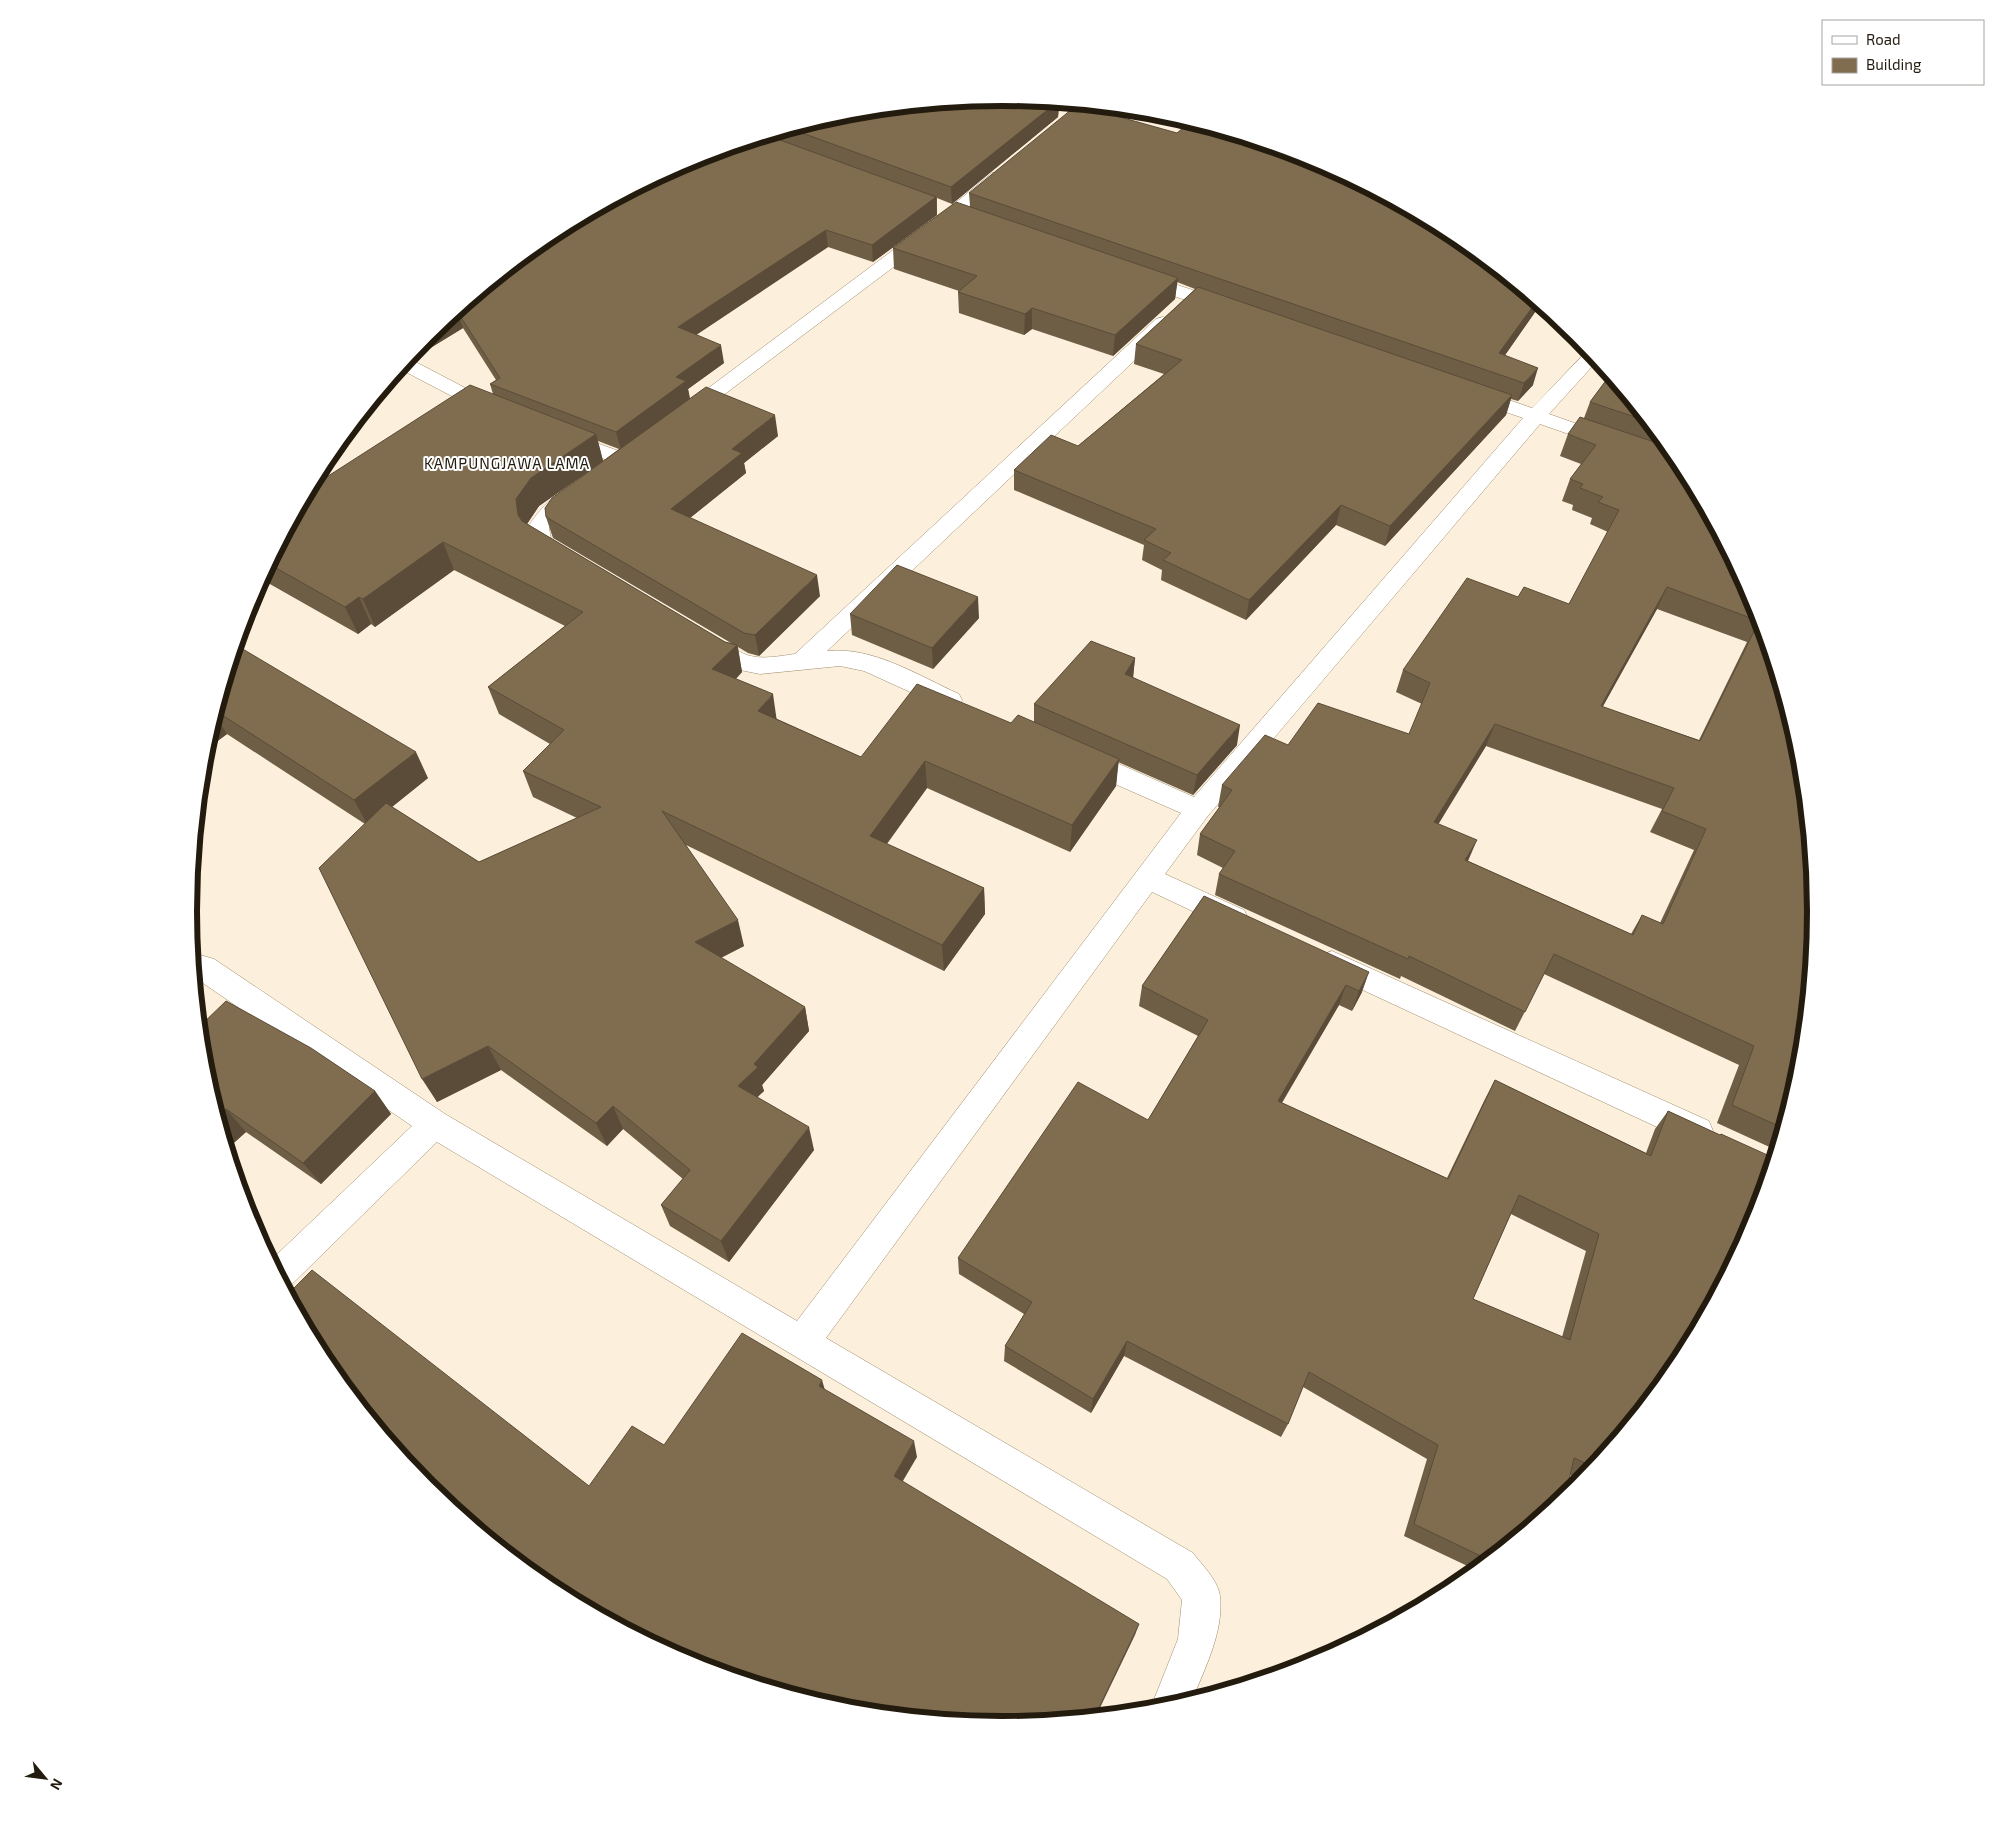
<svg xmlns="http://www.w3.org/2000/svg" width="2004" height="1823" font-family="'Exo 2',sans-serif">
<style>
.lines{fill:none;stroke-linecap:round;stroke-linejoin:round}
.minor-casing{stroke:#a18d6f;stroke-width:1}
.minor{fill:#fff;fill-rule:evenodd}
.wall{fill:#6e5e45;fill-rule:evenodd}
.shaded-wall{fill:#5a4c38}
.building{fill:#806d50;stroke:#5a4c38;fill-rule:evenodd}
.labels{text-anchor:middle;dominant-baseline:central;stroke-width:4;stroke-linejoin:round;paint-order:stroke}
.far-quarter-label{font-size:15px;letter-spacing:1px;fill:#221b0e;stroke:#fff}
.rim{fill:none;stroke:#221b0e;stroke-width:6}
</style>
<rect width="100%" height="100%" fill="#fcefdb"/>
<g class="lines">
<defs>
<g id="minor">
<path d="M998,172L1004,173L1006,177L1004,181L960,217L693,418L686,420L679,418L676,414L679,410L948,209L992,173Z"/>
<path d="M1142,273L1231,303L1233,307L1231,311L1224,313L1135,283L1133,279L1135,275Z"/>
<path d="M1163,317L1170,319L1173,323L1170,327L827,651C873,646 919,676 959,694L962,700L959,706L950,709L941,706L864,671L840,666L760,674L740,670L732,668L700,649L696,643L700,637C719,632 730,649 747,655C761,660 780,656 795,654L1156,319Z"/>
<path d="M1589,349L1598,360L1549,414L1614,437L1617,441L1614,445L1607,447L1600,445L1540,424L1207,817L1165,874L1244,910L1248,918L1244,926L1234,929L1224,926L1152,892L826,1338L1193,1553C1202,1565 1218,1580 1220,1596C1224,1631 1205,1668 1192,1700L1152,1711L1151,1707L1178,1639L1182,1600L1167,1579L437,1142L290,1286L285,1288L270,1261L412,1126L194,977L193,953L214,959L445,1114L797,1321L1181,813L1074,766L1070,759L1074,752L1083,750L1092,752L1194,797L1523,418L1466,398L1463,394L1466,390L1473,388L1480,390L1532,408Z"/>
<path d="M408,358L498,405L501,409L498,413L491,415L484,413L400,369Z"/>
<path d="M566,432L630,455L634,460L630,465L623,466L559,442L556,438L559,434Z"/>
<path d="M576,486L584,488L587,493C577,507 560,513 549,528L551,539L570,550L573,555L570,560L562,562C541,557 530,549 527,528C539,510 554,492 576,486Z"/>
<path d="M1332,951L1709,1121L1713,1131L1709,1141L1698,1145L1687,1141L1322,971L1318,963L1322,955Z"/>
</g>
</defs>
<use href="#minor" class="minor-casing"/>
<use href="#minor" class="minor"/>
</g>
<g class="wall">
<path d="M1002,98L1063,103L1059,106L1058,117L952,204L937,198V215L873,262L828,247L696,335L724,363L688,389L690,399L778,436L744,463L746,473L690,518L820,596L759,656L748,653L738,647L742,672L736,679L777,719L861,757L1011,723L1034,722V704L1135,658L1133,677L1237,745L1193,795L1118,762L1116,786L1070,852L927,788L887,844L984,888L985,914L944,971L686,845L744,946L721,958L805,1007L809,1031L762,1085L764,1091L757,1097L814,1150L729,1262L670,1226L661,1205L683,1179L623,1129L607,1146L501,1070L437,1102L365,824L227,734L204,751L236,645L428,778L392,807L479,862L577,818L533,797L523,771L550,744L499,714L488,687L565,626L454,570L375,627L371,624L358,634L261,579L311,487L493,394L490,384L496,380L463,328L414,358L409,357L427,336L550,235L691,159L843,113ZM598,441L619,449L603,461ZM581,477L546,517L553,538L731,643L725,642L527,524L539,506Z"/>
<path d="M1177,133L1540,305L1505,355L1533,385L1518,401L1511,399L1506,415L1385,546L1336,525L1246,620L1161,580L1162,570L1142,560L1144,545L1014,490V470L1078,446L1164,374L1134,364L1136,344L1195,289L1177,282L1175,299L1113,356L1032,329L1024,335L959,313L958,292L959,291L894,269L893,248L970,206L969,193Z"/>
<path d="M1610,375L1679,460L1754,600L1800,753V1071L1776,1150L1717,1123L1739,1065L1544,974L1515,1031L1401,976L1400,979L1215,895L1219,874L1223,868L1197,855L1200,834L1220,807H1218L1222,785L1288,745L1409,734L1422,704L1396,692L1403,670L1518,597L1569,604L1608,532L1590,524L1592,518L1572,510L1573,505L1562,501L1570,479L1581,464L1560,456L1568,434L1584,418L1590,402ZM1657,609L1747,642L1699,740L1602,707ZM1486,746L1662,809L1650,832L1694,850L1660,923L1642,915L1631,934L1468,861L1438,823Z"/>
<path d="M850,614L979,618L933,669L852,635Z"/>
<path d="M1204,896L1362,992L1352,1011L1339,1005L1282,1103L1447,1178L1485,1099L1495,1080L1646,1153L1655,1129L1668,1111L1720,1135L1721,1134L1679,1364L1583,1481L1570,1475L1565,1498L1476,1570L1404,1536L1427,1459L1303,1387L1288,1424L1281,1437L1124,1356L1091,1413L1004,1361L1005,1346L1024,1314L959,1274L958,1258L1148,1120L1198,1036L1139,1006L1142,986ZM1511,1214L1586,1251L1562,1337L1473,1299Z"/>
<path d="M204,1070L375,1091L391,1114L321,1184L246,1132L227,1149Z"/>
</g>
<g class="shaded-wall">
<path d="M1048,102L1063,103L1059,106L1058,117L952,204L951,187Z"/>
<path d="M936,197L937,215L873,262L872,245Z"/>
<path d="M826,230L828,247L681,345L678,327Z"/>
<path d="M1178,278L1175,299L1113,356L1115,335Z"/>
<path d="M1536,302L1540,305L1494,371L1499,353Z"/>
<path d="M1032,308V329L1024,335L1025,314Z"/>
<path d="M457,311L463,328L414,358L412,353L427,336Z"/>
<path d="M721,345L724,363L688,389L690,399L621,450L616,432L676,377Z"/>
<path d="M1538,368L1533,385L1518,401L1524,383Z"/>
<path d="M1512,395L1506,415L1385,546L1390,526Z"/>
<path d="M775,415L778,436L744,463L746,473L675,530L671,509L732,449Z"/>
<path d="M596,434L603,461L539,506L525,527L518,515L516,499L531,478Z"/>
<path d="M1341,505L1336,525L1246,620L1249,600Z"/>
<path d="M443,542L454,570L375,627L363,599Z"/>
<path d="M817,575L820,596L759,656L755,635Z"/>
<path d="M1667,587L1657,609L1591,728L1601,706Z"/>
<path d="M359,597L371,624L358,634L345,607Z"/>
<path d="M978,597L979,618L933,669L932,648Z"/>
<path d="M737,645L742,672L718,697L712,669Z"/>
<path d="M1135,658L1133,678L1125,674Z"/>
<path d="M773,694L777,722L758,711Z"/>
<path d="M215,715L227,734L204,751Z"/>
<path d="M1495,724L1486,746L1427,843L1434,822Z"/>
<path d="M1240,725L1237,745L1193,795L1197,775Z"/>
<path d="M416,752L428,778L368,826L354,800Z"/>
<path d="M1119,759L1116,786L1070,852L1072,825Z"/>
<path d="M925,761L927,788L873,862L870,836Z"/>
<path d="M1477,840L1468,861L1457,881L1465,860Z"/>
<path d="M984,888L985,914L944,971L942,945Z"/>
<path d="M738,920L744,946L702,967L695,942Z"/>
<path d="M1369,972L1362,992L1352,1011L1359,991Z"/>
<path d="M1346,985L1339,1005L1272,1119L1278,1101Z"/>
<path d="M805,1007L809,1031L762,1085L764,1091L745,1109L738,1086L754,1064Z"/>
<path d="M488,1046L501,1070L437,1102L422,1079Z"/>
<path d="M375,1091L391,1114L321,1184L303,1163Z"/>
<path d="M613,1106L623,1129L607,1146L596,1123Z"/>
<path d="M226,1109L246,1132L227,1149L218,1117Z"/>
<path d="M809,1127L814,1150L729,1262L721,1241Z"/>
<path d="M1127,1341L1124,1356L1091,1413L1093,1399Z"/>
<path d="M822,1380L827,1397L819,1386Z"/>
<path d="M914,1441L917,1457L897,1491L894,1476Z"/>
<path d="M1139,1624L1135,1635L1096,1716H1095Z"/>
</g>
<g class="building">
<path d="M1002,98L1056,103L951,187L791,129L843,113Z"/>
<path d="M1077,105L1177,133L1190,122L1314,160L1454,235L1536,302L1499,353L1538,368L1524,383L969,193Z"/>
<path d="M769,136L936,197L872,245L826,230L678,327L721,345L676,377L686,381L616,432L490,384L500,378L457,311L455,312L550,235L691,159Z"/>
<path d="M956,202L1178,278L1115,335L1032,308L1025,314L958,292L977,276L893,248Z"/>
<path d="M1198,287L1512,395L1390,526L1341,505L1249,600L1163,560L1171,553L1144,540L1156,529L1014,470L1051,435L1078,446L1182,360L1136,344Z"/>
<path d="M1610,375L1647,421L1590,402Z"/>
<path d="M470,385L596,434L531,478L516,499L518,515L522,521L725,642L737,645L712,669L773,694L758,711L861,757L917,684L1011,723L1018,715L1119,759L1072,825L925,761L870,836L984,888L942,945L662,811L738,920L695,942L805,1007L754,1064L758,1067L738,1086L809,1127L721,1241L661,1205L690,1170L613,1106L596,1123L488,1046L422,1079L319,868L386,803L479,862L601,807L523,771L564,730L488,687L583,612L443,542L363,599L359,597L345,607L269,564L311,487Z"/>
<path d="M706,387L775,415L732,449L742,453L671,509L817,575L755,635L744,633L546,517L545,508L552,498Z"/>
<path d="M1580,417L1669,447L1679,460L1754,600L1800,753L1816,912L1800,1071L1783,1128L1732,1105L1754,1046L1554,954L1525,1012L1409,956L1408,959L1219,874L1235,851L1200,834L1232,790L1222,785L1265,735L1288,745L1318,703L1409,734L1430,683L1403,670L1467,578L1518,597L1524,587L1569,604L1619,510L1598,502L1603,497L1580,488L1583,484L1570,479L1596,445L1568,434ZM1667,587L1759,621L1700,741L1601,706ZM1495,724L1674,788L1662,811L1706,829L1663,924L1642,915L1633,935L1465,860L1477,840L1434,822Z"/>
<path d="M897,565L978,597L932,648L850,614Z"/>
<path d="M1091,641L1135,658L1125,674L1240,725L1197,775L1034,704Z"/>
<path d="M236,645L416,752L354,800L216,711Z"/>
<path d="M1204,896L1369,972L1359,991L1346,985L1278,1101L1448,1179L1495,1080L1651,1156L1668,1111L1720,1135L1721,1134L1774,1158L1754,1223L1679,1364L1594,1467L1574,1458L1565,1498L1489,1560L1414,1524L1438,1445L1309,1372L1288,1424L1127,1341L1093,1399L1005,1346L1032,1302L958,1258L1078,1082L1148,1120L1208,1020L1142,986ZM1519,1195L1599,1234L1570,1340L1473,1299Z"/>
<path d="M226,1001L311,1048L375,1091L303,1163L226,1109L218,1117L204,1070L199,1027Z"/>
<path d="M312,1270L589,1486L632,1426L664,1445L742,1333L822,1380L819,1386L914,1441L894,1476L1139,1624L1095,1716L1002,1726L843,1710L690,1663L550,1588L426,1487L325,1363L288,1294Z"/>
</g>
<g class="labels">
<g class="far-quarter-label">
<text x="507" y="463">KAMPUNGJAWA LAMA</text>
</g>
</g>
<path d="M0 0H2004V1823H0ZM197 911a805 805 0 1 1 1610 0a805 805 0 1 1-1610 0Z" fill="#fff" fill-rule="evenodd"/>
<path class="rim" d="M197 911a805 805 0 1 1 1610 0a805 805 0 1 1-1610 0Z"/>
<rect x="1822" y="20" width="162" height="65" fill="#ffffff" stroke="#a7a49f"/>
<rect x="1832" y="36" width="25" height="8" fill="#ffffff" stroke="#a7a49f"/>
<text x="1866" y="45" font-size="15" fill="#221b0e">Road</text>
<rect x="1832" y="58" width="25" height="15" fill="#806d50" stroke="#a7a49f"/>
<text x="1866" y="70" font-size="15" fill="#221b0e">Building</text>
<g transform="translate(45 1778) rotate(119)" stroke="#ffffff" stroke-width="4" paint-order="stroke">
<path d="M0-4L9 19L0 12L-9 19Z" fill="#221b0e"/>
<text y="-8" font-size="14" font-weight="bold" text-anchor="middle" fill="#221b0e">N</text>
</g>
</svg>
